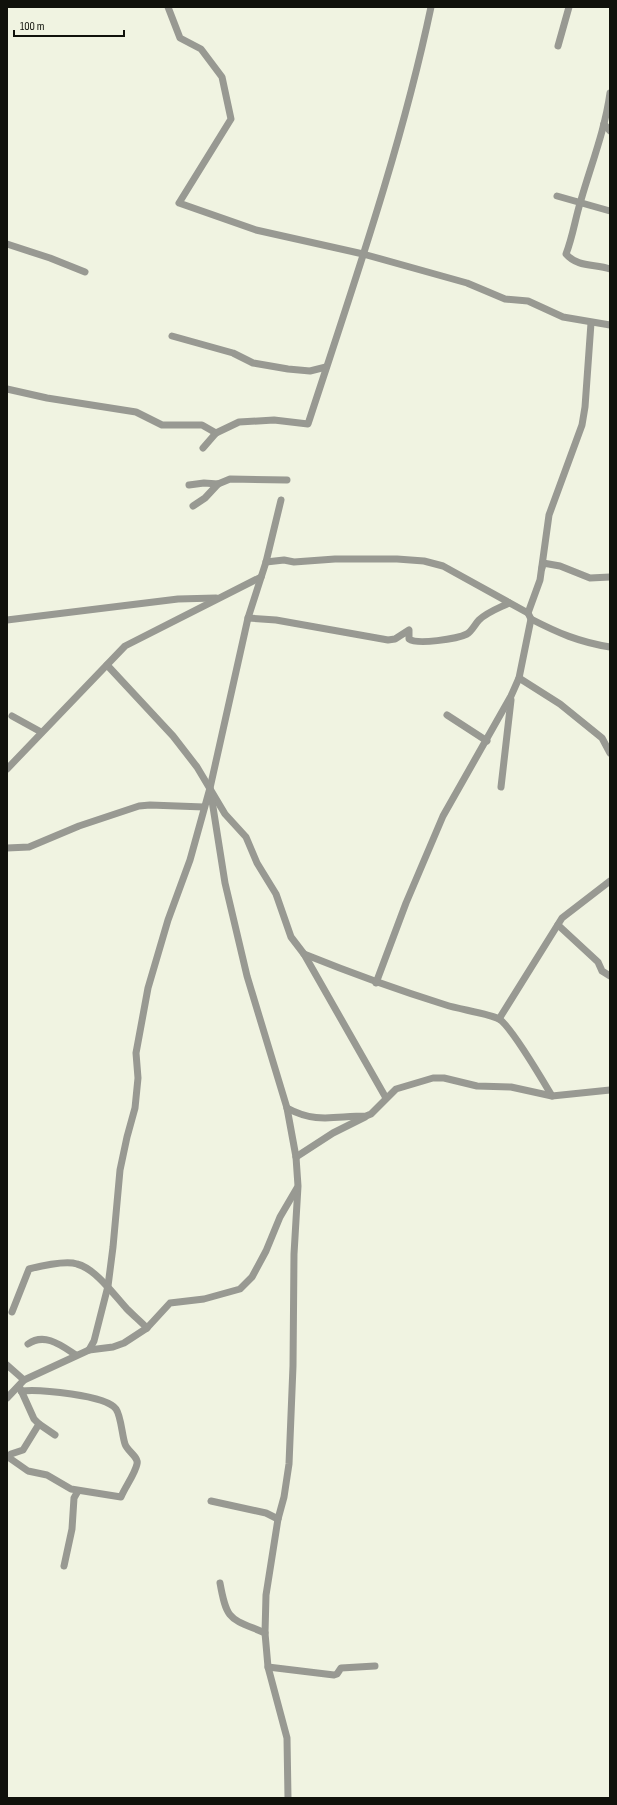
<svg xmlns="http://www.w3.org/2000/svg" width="617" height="1805" font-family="'Sofia Sans Condensed',sans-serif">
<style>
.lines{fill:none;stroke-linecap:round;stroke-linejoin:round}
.minor{stroke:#989992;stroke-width:7}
</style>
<rect width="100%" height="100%" fill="#f0f3e1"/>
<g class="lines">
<g class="minor">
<path d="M168,7L180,38L201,49L222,77L231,119L179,203L256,230L363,254L467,283L505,299L528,301L563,317L610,325"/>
<path d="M558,46L569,7"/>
<path d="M610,93C605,130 591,165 581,200C575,219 573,236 566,254C577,267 594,264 610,269"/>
<path d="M604,124L610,131"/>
<path d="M557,196L610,211"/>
<path d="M7,244L50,258L85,272"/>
<path d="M172,336L233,353L253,363L288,369L310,371L326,367"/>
<path d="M7,389L47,398L136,412L162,425H202L216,433"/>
<path d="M203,448L216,433L239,422L274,420L308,424C353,286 401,149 431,7"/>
<path d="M189,485L204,483L218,484L230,479L287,480"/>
<path d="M193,506L205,498L218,484"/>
<path d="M266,562L284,560L294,562L335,559H397L424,561L443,566L528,613"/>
<path d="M542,568L543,563L560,566L590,578L610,577"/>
<path d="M248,618L276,620L388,640L395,639L409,630V639C417,645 457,639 467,634C472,631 475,624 479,620C487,612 499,608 509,603"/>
<path d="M531,619C558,633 579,642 610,647"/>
<path d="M7,620L178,599L216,598"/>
<path d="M107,665L173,736L197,767L225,814L246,837L257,863L276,894L291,937L304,954L386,1098"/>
<path d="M519,678L560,704L602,738L610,753"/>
<path d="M447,715L487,741"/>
<path d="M12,716L41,732"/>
<path d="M7,769L125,646L261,577"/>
<path d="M501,787L511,700"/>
<path d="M210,788L225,883L247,976L287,1108L296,1157L298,1186L294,1254L293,1366L289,1464L284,1497L278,1519L266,1595L265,1633L268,1667L287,1738L288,1798"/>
<path d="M7,848L29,847L79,826L139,806L150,805L204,807"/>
<path d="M558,925L598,962L602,971L610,976"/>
<path d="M304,954C351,973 398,990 446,1005C458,1009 490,1014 499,1019C511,1026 543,1081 552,1096L610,1090"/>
<path d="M376,983L406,903L443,816L511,696L519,678L531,619L528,613L540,580L549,515L582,425L585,407L591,323"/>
<path d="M499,1019L562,918L610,881"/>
<path d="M287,1108C316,1124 335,1116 366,1116L371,1114L396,1089L433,1078H444L477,1086L511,1087L552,1096"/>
<path d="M296,1157L333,1133L365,1117"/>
<path d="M12,1312L29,1269C41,1266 65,1260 77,1264C96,1269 114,1295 127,1309C133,1315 140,1321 147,1328"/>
<path d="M28,1344C45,1332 62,1346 76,1355"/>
<path d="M89,1350L113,1347L124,1343L147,1328L170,1303L204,1299L240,1289L252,1277L266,1251L280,1217L297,1188"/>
<path d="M7,1365L24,1380"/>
<path d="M7,1398L24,1380L89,1350L94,1341L108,1286L113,1247L120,1170L127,1137L135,1108L138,1078L136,1053L148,988L168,920L190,860L210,788L248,618L266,562L281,500"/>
<path d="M39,1424L55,1435"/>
<path d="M7,1457L11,1454L23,1450L39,1424L34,1419L20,1388"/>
<path d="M8,1457L28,1471L47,1475L71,1489L121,1497C125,1487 135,1474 137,1464C139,1457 127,1451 125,1444C122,1435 121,1416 116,1409C106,1395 39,1389 21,1391"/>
<path d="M211,1501L266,1513L278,1519"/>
<path d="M64,1566L72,1529L74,1498L78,1491"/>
<path d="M220,1583C227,1622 230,1618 265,1633"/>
<path d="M268,1667L334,1675L337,1674L341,1668L375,1666"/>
</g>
</g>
<rect width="617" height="1805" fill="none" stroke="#10110b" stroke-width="16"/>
<path d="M14 30v6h110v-6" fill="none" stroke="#10110b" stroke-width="2"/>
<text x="20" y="30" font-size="12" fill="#10110b" stroke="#f0f3e1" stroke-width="3" paint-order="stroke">100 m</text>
</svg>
